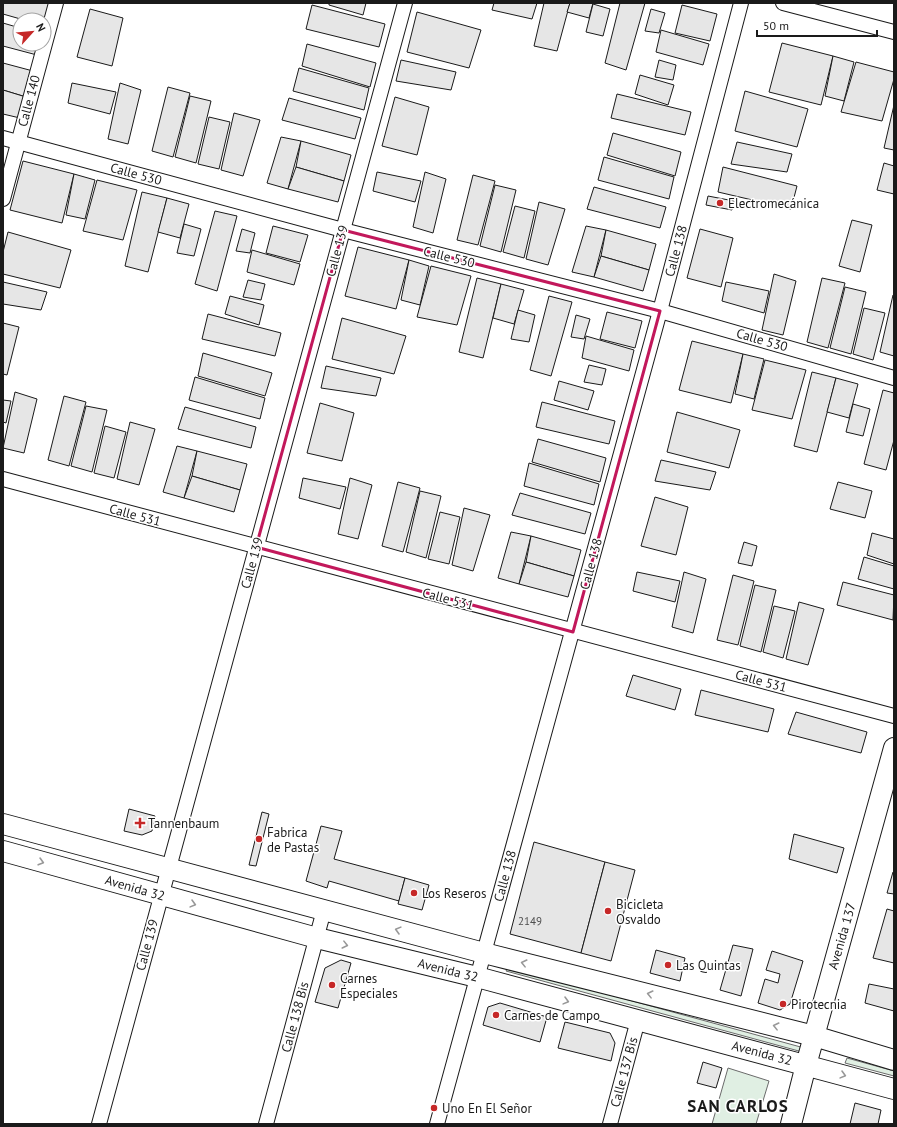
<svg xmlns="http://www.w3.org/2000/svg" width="897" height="1127" font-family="'PT Sans',sans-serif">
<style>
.green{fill:#e0efe3;stroke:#6a6a6a}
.building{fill:#e6e6e6;stroke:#1a1a1a}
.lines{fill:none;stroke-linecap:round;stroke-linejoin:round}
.street-casing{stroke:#1a1a1a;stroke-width:16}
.secondary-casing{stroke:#1a1a1a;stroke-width:22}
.street{stroke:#fff;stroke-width:14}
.secondary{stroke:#fff;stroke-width:20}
.oneway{stroke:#989898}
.marked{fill:none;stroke:#c2185b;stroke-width:3;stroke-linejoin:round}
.poi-dot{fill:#c62828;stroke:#fff;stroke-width:1.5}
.labels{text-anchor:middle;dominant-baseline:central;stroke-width:3;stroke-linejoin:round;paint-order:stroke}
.number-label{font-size:11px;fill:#4d4d4d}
.street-label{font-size:13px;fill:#1a1a1a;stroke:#fff}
.poi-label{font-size:13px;fill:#1a1a1a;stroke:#fff;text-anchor:start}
.district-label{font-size:17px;font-weight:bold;letter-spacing:1px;fill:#1a1a1a;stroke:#fff}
</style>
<rect width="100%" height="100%" fill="#fff"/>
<g class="green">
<path d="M508,967L808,1049L806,1053L506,971Z"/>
<path d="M847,1058L894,1071V1076L845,1063Z"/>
<path d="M728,1068L769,1081L756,1124H712Z"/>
</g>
<g class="building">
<path d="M3,3H46L51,4L44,25V20H24L3,14Z"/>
<path d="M329,3H366L363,15L329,5Z"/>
<path d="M494,3H537L532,19L492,10Z"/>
<path d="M544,3H570L557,51L534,46Z"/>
<path d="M570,3H593L589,18L567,12Z"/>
<path d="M620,3H645L626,70L605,63Z"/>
<path d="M593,4L610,9L603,36L586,32Z"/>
<path d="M312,5L385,24L379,47L306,29Z"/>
<path d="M682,5L717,14L710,41L675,33Z"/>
<path d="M90,9L123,18L112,66L77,57Z"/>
<path d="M651,9L665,13L659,33L645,31Z"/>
<path d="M417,12L481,30L469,68L407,52Z"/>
<path d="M3,23L20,28V44H40L37,55L3,46Z"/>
<path d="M661,30L709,44L703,65L656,52Z"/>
<path d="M782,43L833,56L821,105L769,92Z"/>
<path d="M307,44L376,63L370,87L302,66Z"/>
<path d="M833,56L854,62L844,101L825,96Z"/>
<path d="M401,60L456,72L451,90L396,81Z"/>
<path d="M659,60L676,65L673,80L655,77Z"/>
<path d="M856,62L894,72V79L882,121L841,112Z"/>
<path d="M3,63L33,71L26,97L3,90Z"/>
<path d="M299,68L369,88L364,110L293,91Z"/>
<path d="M640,75L674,85L668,105L635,94Z"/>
<path d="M72,83L116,92L110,114L68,103Z"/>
<path d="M120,83L141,90L128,144L108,139Z"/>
<path d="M168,87L190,93L173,157L152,151Z"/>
<path d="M3,90L26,97L20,118L3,114Z"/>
<path d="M745,91L808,109L797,147L735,131Z"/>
<path d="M617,94L691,112L685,135L611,118Z"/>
<path d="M190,96L211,101L196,163L175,157Z"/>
<path d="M395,97L429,107L417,155L382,146Z"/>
<path d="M289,98L361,118L355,139L282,120Z"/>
<path d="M894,105V150L884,148Z"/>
<path d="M234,113L260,120L243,176L221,170Z"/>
<path d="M209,117L230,122L219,169L198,164Z"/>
<path d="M613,133L681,152L675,176L607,155Z"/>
<path d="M281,137L301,141L288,189L267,183Z"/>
<path d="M301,141L351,155L344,181L296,167Z"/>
<path d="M737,142L792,154L787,172L731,164Z"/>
<path d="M604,157L674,177L669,199L598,180Z"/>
<path d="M23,161L74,174L62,223L10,210Z"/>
<path d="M884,163L894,166V194L877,190Z"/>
<path d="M296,167L344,181L338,202L288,189Z"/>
<path d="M723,167L797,186L791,209L718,192Z"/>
<path d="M377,172L421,181L415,202L373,191Z"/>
<path d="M425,172L446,179L433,233L413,227Z"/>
<path d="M74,174L95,180L85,219L66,215Z"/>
<path d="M473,175L495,181L478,245L457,240Z"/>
<path d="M97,180L137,190L123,240L83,231Z"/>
<path d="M495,185L516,190L501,252L480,246Z"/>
<path d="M594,187L666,207L660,228L587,209Z"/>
<path d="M142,192L167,198L148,272L125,266Z"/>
<path d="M708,196L734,201L732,210L706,205Z"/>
<path d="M167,198L189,204L180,238L158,232Z"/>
<path d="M539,202L565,209L548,265L526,259Z"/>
<path d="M515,206L535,211L524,258L503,252Z"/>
<path d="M215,211L237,216L217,291L195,284Z"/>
<path d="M852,220L872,225L860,272L839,266Z"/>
<path d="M184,224L201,229L194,256L177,253Z"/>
<path d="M273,226L308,235L300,262L266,253Z"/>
<path d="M586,226L606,230L594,277L572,272Z"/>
<path d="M242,229L255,233L250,253L236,251Z"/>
<path d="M700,229L733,238L721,287L687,278Z"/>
<path d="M606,230L656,244L649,270L601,256Z"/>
<path d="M8,232L71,250L60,288L3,274V252Z"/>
<path d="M358,247L409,260L396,309L345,296Z"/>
<path d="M252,250L300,264L294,285L247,272Z"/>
<path d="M601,256L649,270L643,291L594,277Z"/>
<path d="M409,260L429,266L420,305L401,300Z"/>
<path d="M431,266L471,276L457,325L417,317Z"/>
<path d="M774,274L796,281L783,335L762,330Z"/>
<path d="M477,278L501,284L483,358L459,352Z"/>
<path d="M822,278L845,283L828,348L807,342Z"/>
<path d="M248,280L265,284L261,300L243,297Z"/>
<path d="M3,282L47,292L41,310L3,304Z"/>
<path d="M726,282L769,291L764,313L722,301Z"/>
<path d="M501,284L524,290L514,324L493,318Z"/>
<path d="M845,287L866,292L851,354L830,348Z"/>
<path d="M893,295H894V356L880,352Z"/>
<path d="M230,296L264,305L259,325L225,314Z"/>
<path d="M549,296L572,302L551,376L530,370Z"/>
<path d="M864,308L885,313L873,360L853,354Z"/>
<path d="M518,310L535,315L529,342L511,339Z"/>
<path d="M607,312L642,321L635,348L600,339Z"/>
<path d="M208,314L281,333L275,356L202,339Z"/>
<path d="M576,315L590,319L584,339L571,337Z"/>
<path d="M342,318L406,336L394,374L332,359Z"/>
<path d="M3,323L19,327L7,375L3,374Z"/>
<path d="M586,336L634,350L629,371L582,358Z"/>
<path d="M692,341L743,354L731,403L679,390Z"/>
<path d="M203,353L272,373L265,396L198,376Z"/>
<path d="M743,354L764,359L754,399L735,394Z"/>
<path d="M765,360L806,370L792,419L752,410Z"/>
<path d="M589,365L606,369L602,385L584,382Z"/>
<path d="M326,366L381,378L376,396L321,388Z"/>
<path d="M812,372L836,378L817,452L794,446Z"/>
<path d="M195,377L265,398L260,419L189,400Z"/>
<path d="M836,378L858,384L849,418L827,412Z"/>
<path d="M559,381L594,391L588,410L554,400Z"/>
<path d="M883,390L894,393V440L886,470L864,464Z"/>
<path d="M15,392L37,399L24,453L3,448Z"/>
<path d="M64,396L86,402L69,466L48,460Z"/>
<path d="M3,400L11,401L6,423L3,422Z"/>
<path d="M542,402L615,421L609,444L536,427Z"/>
<path d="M320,403L354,413L342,461L307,453Z"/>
<path d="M853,404L870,409L863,436L846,432Z"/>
<path d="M86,406L107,410L92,472L71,466Z"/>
<path d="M185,407L256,427L251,448L178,429Z"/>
<path d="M677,412L740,430L729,468L667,452Z"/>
<path d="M130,422L155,429L139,485L117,479Z"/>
<path d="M105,426L126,432L114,478L94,473Z"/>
<path d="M538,439L606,458L600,482L532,462Z"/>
<path d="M177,446L197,451L184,498L163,492Z"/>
<path d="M197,451L247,464L240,490L192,476Z"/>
<path d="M661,460L716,472L710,490L655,481Z"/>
<path d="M529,463L599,484L594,505L524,486Z"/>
<path d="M192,476L240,490L234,512L184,498Z"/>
<path d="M303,478L346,487L340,509L299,498Z"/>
<path d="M350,478L372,485L358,539L338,534Z"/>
<path d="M398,482L420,488L403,552L382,546Z"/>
<path d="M838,482L872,491L865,518L830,509Z"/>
<path d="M420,491L441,496L426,558L406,552Z"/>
<path d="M520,493L591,513L585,534L512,515Z"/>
<path d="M655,497L688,507L676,555L641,546Z"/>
<path d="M464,508L490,515L473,571L452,565Z"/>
<path d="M440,512L460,517L449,564L428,559Z"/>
<path d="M511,532L531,536L519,584L498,578Z"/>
<path d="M872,533L894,539V564L867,555Z"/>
<path d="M531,536L581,550L574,576L526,562Z"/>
<path d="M744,542L757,546L752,566L738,563Z"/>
<path d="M864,557L894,566V589L858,579Z"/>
<path d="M526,562L574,576L568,597L519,584Z"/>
<path d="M637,572L680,581L675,602L633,591Z"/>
<path d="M684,572L706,579L693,633L672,627Z"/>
<path d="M733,575L754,581L738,645L717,640Z"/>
<path d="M843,582L894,595L893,620L837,605Z"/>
<path d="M755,585L776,590L761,652L740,646Z"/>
<path d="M799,602L824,609L808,665L786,659Z"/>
<path d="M774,606L795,611L783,658L763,652Z"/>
<path d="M633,675L681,689L675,710L626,696Z"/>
<path d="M701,690L774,709L768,732L695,715Z"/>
<path d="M796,712L867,732L861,753L788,734Z"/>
<path d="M129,809L155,816L152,831L142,835L124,831Z"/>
<path d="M262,812L269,814L256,866L249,865Z"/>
<path d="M321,826L342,831L334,859L405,878L399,901L329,881L327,888L306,881Z"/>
<path d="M794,834L844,848L837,873L789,859Z"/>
<path d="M534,842L605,862L581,953L510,934Z"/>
<path d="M605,862L635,870L611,961L581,953Z"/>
<path d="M893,872H894V894L887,893Z"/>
<path d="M405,878L429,885L422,910L398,904Z"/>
<path d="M887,909L894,911V963L873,958Z"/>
<path d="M733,945L753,949L741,996L720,990Z"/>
<path d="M656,950L685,958L680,981L650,973Z"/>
<path d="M772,951L803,961L790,1004L780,1010L758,1003L765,979L778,983L780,974L766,970Z"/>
<path d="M341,960L351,963L338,1008L315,1002L325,968Z"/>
<path d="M869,984L894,989V1011L865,1003Z"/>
<path d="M500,1003L547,1017L540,1042L483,1025L488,1007Z"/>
<path d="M565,1022L610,1033L615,1043L611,1061L558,1048Z"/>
<path d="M703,1062L722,1068L716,1088L697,1083Z"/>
<path d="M855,1103L881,1110L878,1124H850Z"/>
</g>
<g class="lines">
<defs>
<g id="street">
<path d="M783,3L894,32"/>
<path d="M3,138L343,230L660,311L894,378"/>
<path d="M3,199L56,3"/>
<path d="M3,479L894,716"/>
<path d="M99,1124L405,3"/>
<path d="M266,1124L324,910"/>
<path d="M437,1124L660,311L741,3"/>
<path d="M610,1124L638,1020"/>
</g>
<g id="secondary">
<path d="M3,824L484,953L814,1036L894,1060"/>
<path d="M3,851L317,938L477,977L894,1089"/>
<path d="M791,1124L806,1065L894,748"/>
</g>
</defs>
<use href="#street" class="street-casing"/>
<use href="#secondary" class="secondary-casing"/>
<use href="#street" class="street"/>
<use href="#secondary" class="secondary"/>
</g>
<defs><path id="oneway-chevron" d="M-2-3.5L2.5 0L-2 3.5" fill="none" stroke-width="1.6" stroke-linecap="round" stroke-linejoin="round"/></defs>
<g class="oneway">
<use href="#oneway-chevron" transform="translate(41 862) rotate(16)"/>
<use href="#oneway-chevron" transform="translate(193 904) rotate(15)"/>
<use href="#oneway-chevron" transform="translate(398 930) rotate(-165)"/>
<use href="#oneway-chevron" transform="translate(345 945) rotate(14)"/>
<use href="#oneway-chevron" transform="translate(524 963) rotate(-166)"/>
<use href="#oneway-chevron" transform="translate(650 994) rotate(-166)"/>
<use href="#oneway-chevron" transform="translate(566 1001) rotate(15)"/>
<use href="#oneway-chevron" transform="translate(776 1026) rotate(-166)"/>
<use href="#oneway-chevron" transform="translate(843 1075) rotate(15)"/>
</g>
<path class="marked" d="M343,230L660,311L573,632L256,547Z"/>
<g class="poi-dot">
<circle cx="720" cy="203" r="4"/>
<path d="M138 817h4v4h4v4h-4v4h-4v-4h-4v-4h4z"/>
<circle cx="259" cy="839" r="4"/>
<circle cx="414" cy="893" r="4"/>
<circle cx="608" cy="911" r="4"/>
<circle cx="668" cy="965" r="4"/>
<circle cx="332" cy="985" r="4"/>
<circle cx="783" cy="1004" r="4"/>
<circle cx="496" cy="1015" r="4"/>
<circle cx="434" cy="1108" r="4"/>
</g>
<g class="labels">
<g class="number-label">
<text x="530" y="921">2149</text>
</g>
<g class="street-label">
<text transform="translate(29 101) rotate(-75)">Calle 140</text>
<text transform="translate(136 174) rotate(15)">Calle 530</text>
<text transform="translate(337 251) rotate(-75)">Calle 139</text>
<text transform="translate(676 251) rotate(-75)">Calle 138</text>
<text transform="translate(449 257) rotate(14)">Calle 530</text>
<text transform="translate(762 340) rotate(16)">Calle 530</text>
<text transform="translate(135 515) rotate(15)">Calle 531</text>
<text transform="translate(252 563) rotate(-75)">Calle 139</text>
<text transform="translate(591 564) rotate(-75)">Calle 138</text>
<text transform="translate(448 599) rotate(15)">Calle 531</text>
<text transform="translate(761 681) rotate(15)">Calle 531</text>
<text transform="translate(505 876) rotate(-75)">Calle 138</text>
<text transform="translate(135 888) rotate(16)">Avenida 32</text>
<text transform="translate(842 936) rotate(-74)">Avenida 137</text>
<text transform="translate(147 945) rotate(-75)">Calle 139</text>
<text transform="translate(448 970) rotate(14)">Avenida 32</text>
<text transform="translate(295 1017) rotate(-75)">Calle 138 Bis</text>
<text transform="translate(762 1053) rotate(15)">Avenida 32</text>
<text transform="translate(624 1072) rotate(-75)">Calle 137 Bis</text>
</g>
<g class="poi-label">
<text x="728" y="203">Electromecánica</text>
<text x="148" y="823">Tannenbaum</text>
<text x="267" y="832">Fabrica<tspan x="267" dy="15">de Pastas</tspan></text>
<text x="422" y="893">Los Reseros</text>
<text x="616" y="904">Bicicleta<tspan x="616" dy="15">Osvaldo</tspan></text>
<text x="676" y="965">Las Quintas</text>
<text x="340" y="978">Carnes<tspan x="340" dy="15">Especiales</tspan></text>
<text x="791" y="1004">Pirotecnia</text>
<text x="504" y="1015">Carnes de Campo</text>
<text x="442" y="1108">Uno En El Señor</text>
</g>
<g class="district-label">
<text x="738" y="1106">SAN CARLOS</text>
</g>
</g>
<rect width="897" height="1127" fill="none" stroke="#1a1a1a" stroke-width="8"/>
<g transform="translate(32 32) rotate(63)"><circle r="19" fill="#ffffff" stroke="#a3a3a3"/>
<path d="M0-3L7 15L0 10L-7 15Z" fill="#c62828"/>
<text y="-6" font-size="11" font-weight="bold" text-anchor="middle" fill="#1a1a1a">N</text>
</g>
<path d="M757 30v6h120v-6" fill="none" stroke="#1a1a1a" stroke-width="2"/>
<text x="763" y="30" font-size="12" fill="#1a1a1a" stroke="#ffffff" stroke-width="3" paint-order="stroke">50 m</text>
</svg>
